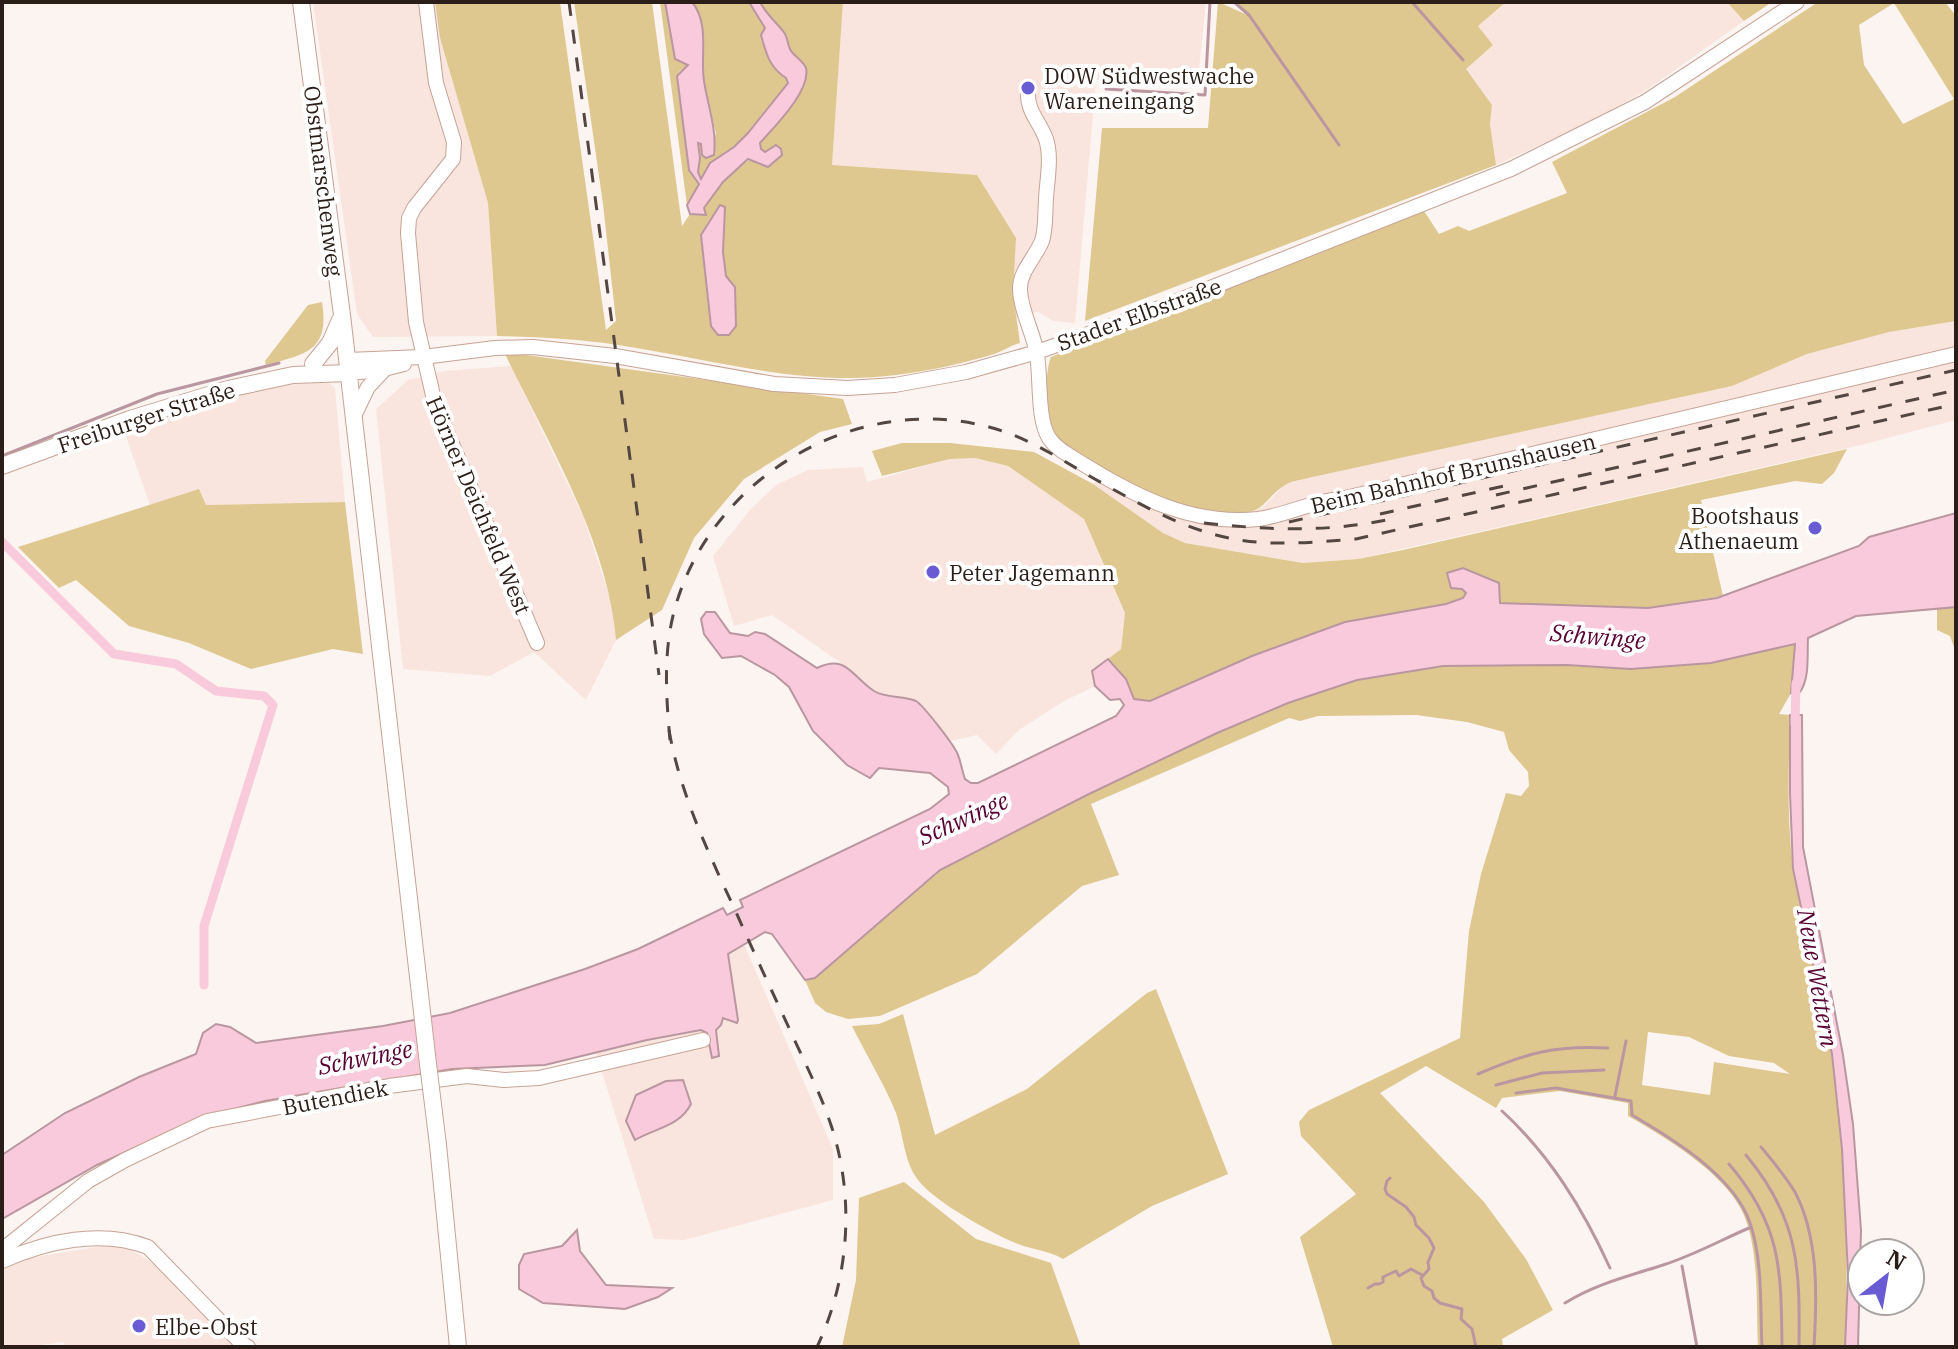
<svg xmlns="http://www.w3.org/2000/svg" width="1958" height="1349" font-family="'IBM Plex Serif',serif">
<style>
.built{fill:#f9e5de}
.green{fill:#dec890;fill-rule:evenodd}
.water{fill:#f8cadb;stroke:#ba96a0;stroke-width:2}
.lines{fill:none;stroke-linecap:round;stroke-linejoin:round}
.stream{stroke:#ba96a0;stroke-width:3}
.canal{stroke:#f8cadb;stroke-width:9}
.minor-casing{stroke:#c7a395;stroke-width:16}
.major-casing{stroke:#c7a395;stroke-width:18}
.minor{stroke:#fff;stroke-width:14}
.major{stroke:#fff;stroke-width:16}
.rail{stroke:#544742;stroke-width:3;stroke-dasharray:14 14;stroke-linecap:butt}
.major-bridge-casing{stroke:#c7a395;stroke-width:18;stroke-linecap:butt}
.major-bridge{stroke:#fff;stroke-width:16}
.poi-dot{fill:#695bd4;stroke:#fff;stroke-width:3}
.labels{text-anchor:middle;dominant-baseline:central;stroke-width:8;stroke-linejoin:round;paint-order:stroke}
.poi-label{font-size:22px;fill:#2b1d17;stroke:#fff;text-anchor:start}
.street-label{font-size:22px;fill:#2b1d17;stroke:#fff}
.water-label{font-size:24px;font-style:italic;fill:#580031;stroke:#fff}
</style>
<rect width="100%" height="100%" fill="#fcf4f1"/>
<g class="built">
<path d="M313,2H435L440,38L488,203L497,336L373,337L357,314Z"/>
<path d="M843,2H1206L1197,88L1096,80L1075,323L1053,321L1038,312L818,367Z"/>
<path d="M1506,2H1727L1744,21L1645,91L1590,122L1496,165L1490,124L1492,105L1465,69L1493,45L1478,26Z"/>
<path d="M1956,321V420L1861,445L1358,559L1303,563L1185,543L1163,533L1093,484L1104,470L1262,508L1285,484L1308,478L1731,386L1807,354L1889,332Z"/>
<path d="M511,366L583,516L613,607L616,640L586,700L534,652L490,676L403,669L376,409L408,380L444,371Z"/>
<path d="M325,380L335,388L345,502L206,505L199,490L150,505L123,428L235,392Z"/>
<path d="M975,458L1008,466L1084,519L1125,613L1121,649L1092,671L1095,686L1064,701L1019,730L996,754L977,735L950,741L916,701L885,696L873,691L844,665L772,615L734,626L713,556L750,510L776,485L808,470L863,467L867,482L950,459Z"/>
<path d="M744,944L833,1149V1200L684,1240L654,1239L596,1053L647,1040L701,1030L707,1033L712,1057L715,1030L722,1018L738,1015L728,958V954Z"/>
<path d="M103,1246H125L153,1263L239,1347H66L63,1342L29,1347H2V1270L29,1258Z"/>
</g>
<g class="green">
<path d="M435,2H560L606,330L616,321L603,204L574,2H652L682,226L690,214L706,215L704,208C721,184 737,163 766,152L761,149L760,143L792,106L805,84L800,59L790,52L787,38L781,28L771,21L759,2H843L832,165L977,175L1016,238L1013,293L1020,343C1012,345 1005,350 997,353C966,363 929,371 896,375C801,387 711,359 618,345C578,339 537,337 497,336L488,203L440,38ZM725,207L723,252L726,276L735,288L736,326H711L701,235L709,220Z"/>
<path d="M660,2H665L675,59L688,65L679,72L699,184L687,205Z"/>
<path d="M692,2H749L765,28L776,71L786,78L788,83C774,100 762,119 747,134C730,153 714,156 702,179L698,172L700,158L698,143H701L702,155L716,134L704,80L702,21Z"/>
<path d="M1218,2L1250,16L1234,2H1506L1478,26L1493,45L1466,69L1492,105L1490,124L1496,165L1085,321L1102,128H1208Z"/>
<path d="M1727,2H1772L1744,21Z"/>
<path d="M1818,2H1945L1956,16V321L1889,332L1807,354L1732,386L1308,478C1301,480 1291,481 1285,485C1263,499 1266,514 1234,513C1181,512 1134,488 1090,461C1079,454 1064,447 1056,435C1045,421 1044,373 1051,357L1424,211L1439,234L1458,226L1469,231L1567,193L1552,162L1675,97ZM1894,3L1954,99L1903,124L1864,65L1859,25Z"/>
<path d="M322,302C330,351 306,354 266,365L265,361L308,305Z"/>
<path d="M504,352L843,399L852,424L820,432L744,479L694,538L662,610L616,640C608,541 547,441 504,352Z"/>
<path d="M902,443H950L1034,452L1093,484L1163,533L1185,543L1303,563L1358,559L1403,550L1847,449L1834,473L1822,484L1795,481L1701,500L1723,596L1648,608L1500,603L1499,583L1463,568L1447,573L1466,593L1463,598L1446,604L1345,622L1252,656L1150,701L1134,699L1126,679L1108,659L1121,649L1125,613L1084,519L1008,466L975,458L950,459L882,476L872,451Z"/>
<path d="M199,489L206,505L345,502L363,654L333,649L251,669L189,643L129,626L76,580L59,588L18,547Z"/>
<path d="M1956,607V653L1950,636L1937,630V608Z"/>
<path d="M1795,644L1791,693L1779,714L1790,715C1789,766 1786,821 1794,872C1804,934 1824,995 1833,1056C1846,1153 1849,1250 1845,1347H1758C1756,1306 1760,1248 1742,1211C1723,1172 1665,1137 1628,1116V1103L1560,1091L1502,1098L1496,1108L1426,1066L1380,1093L1484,1202L1526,1259L1553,1310L1502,1339L1503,1347H1333L1300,1237L1356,1194L1301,1136L1299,1122L1309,1110L1460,1038L1469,931L1481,874L1506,793L1521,796L1529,786L1528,772L1509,750L1504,732L1467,722L1416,715L1318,716L1300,721L1289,718L1091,804L1119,875L1082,886L977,974L880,1016L848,1019L826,1012L815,1003L805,980L815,978L824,971L940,870L1089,794L1217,733L1288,703L1357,680L1443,666L1567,665L1631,669L1711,663ZM1648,1032L1689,1037L1729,1056L1774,1063L1790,1074L1714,1062L1710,1095L1642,1085Z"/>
<path d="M1156,989L1228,1174L1152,1206L1063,1259C1048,1250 1033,1250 1018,1244C993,1234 929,1199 916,1177C904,1160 903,1133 896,1113C884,1083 866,1055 852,1026L879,1024L903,1014L935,1135L1027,1089L1147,993Z"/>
<path d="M904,1182L976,1239L1051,1263L1081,1347H842L856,1280L859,1198Z"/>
</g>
<g class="water">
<path d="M665,2H692C710,24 700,55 704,81C708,107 717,128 714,155L706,158L702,155L701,144L698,143L700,158L698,172L701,179L710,163L734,147L748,133L788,83L786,78C769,67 766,53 761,35L765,28L749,2H760C766,14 775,21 783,31C788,37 787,43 790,49C793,56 803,60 806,68C811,91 774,127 760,143L761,149L765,152L776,145L781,149L782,155L768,167L748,159L723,182L704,208L706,215L690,214L687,205L699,184L689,170L677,76L688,65L675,59Z"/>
<path d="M720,205L725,207L723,252L726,276L735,287L736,326L729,335H718L711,326L701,235Z"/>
<path d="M1956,513V607L1856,616L1808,638C1807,655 1810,678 1800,692L1791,693L1795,644L1711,663L1631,669L1567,665L1443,666L1357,680L1288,703L1217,733L1089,794L940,870L815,978L805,980L772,934L765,932L728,954L738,1020L737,1023L723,1018L721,1025L716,1030L719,1056L712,1058L707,1033L701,1030L647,1040L545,1065L452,1069L265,1101L203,1117L97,1165L2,1219V1155L65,1113L139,1077L196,1054L203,1033L216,1024L230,1027L256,1043L383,1026L450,1013L585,969L638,949L723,908L727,915L743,907L740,900L930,809L949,794L948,787L930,773L879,768L870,778L847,765L813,731L789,687L775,675L741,656L722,658L704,634L701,619L706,612H715L730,633L748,636L755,632L765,634L817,668C847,654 851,676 874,691C887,699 903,695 916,701C923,705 955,746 958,755C961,762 962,771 965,779L971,783H978L1116,716L1124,705L1120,699L1110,700L1095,686L1092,671L1108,659L1126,679L1134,699L1150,701L1252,656L1345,622L1446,604L1463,598L1466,593L1462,589L1451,588L1447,573L1463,568L1499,583L1500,603L1648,608L1717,598L1859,546L1869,537Z"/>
<path d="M1790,715H1802L1803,847L1843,1055L1853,1124L1861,1230L1858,1347H1845L1848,1275L1842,1149L1832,1054L1793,869L1790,793Z"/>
<path d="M683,1080L691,1104C680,1126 656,1128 635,1140L626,1121L636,1095L666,1081Z"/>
<path d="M577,1230L580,1251L606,1285L672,1288L658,1297L625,1309L543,1303L519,1289V1265L524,1254L562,1246Z"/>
</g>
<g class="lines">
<g class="stream">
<path d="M1234,2L1249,15L1339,145"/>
<path d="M1412,2L1463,60"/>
<path d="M1106,89L1205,95L1210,2"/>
<path d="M2,456L157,394L279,363"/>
<path d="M1478,1074C1527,1053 1555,1045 1608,1048"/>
<path d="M1496,1085L1542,1073L1604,1070"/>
<path d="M1516,1093L1556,1088L1631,1101L1632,1115C1673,1139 1734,1176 1750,1223C1763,1261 1760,1307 1762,1347"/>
<path d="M1615,1096L1626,1041"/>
<path d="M1502,1111C1550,1155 1583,1209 1610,1268"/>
<path d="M1761,1147C1773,1161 1785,1176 1795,1192C1819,1238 1817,1297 1814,1347"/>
<path d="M1746,1155C1799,1219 1800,1267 1799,1347"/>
<path d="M1729,1164C1782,1226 1781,1270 1782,1347"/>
<path d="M1390,1178L1387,1181L1385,1189L1387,1194L1406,1207L1414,1217L1416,1225L1429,1238L1434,1248L1428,1262L1429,1269L1421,1278L1424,1286L1432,1291L1434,1298L1440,1303L1462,1309L1461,1319L1472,1329L1476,1347"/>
<path d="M1682,1266L1697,1347"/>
<path d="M1368,1288L1375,1284H1379L1383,1282V1277L1396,1271L1399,1276L1411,1269L1422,1275"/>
<path d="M1565,1303C1595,1284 1629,1276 1663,1265C1692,1256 1721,1240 1749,1228"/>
</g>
<g class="canal">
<path d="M2,542L114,654L176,664L216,691L264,696L273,705L204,926V985"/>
<path d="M1795,724L1796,683"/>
</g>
<defs>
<g id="minor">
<path d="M426,2L436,83L454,142L453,159L414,208L409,218L408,233L416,322L435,404L537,643"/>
<path d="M1028,89C1026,111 1039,120 1046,139C1052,157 1047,180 1046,199C1045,212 1046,229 1042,241C1035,258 1019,272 1020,290C1021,313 1034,333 1037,355C1041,378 1037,419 1049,438C1057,450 1071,456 1083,464C1136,497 1194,526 1258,519C1287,515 1312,501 1341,499L1956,354"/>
<path d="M347,360L423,357L495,348L533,347L615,356L774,384L847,388L895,385L966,372L1037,352L1142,315L1511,169L1645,102L1797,2"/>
<path d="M349,373L380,370L404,364"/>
<path d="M354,416L368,387L385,369"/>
<path d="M2,1250L88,1181L125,1160L207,1121L389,1086L467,1076L504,1080L539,1078L703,1040"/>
<path d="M2,1261C47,1241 101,1229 148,1247L241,1343L248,1347"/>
</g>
<g id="major">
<path d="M301,2L342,315L428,1064"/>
<path d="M313,364L330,343L340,320"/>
<path d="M2,466L130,419L228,389L293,375L349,373"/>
<path d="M438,1145L458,1347"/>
</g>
</defs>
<use href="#minor" class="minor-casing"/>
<use href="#major" class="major-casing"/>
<use href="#minor" class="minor"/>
<use href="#major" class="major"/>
<g class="rail">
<path d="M569,2L659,675"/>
<path d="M1496,495L1956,390"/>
<path d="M1380,514L1504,486"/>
<path d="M1289,522L1956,370"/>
<path d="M1204,523C1268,530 1331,533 1395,518"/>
<path d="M669,730C680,794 709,854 736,912C753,951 771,989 789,1028C804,1061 821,1094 832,1128C855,1200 849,1279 817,1347"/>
<path d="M670,740C666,696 663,651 675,608C712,476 857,392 989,427C1031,438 1064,462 1102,483C1141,505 1184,529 1229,538C1270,547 1314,542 1356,539L1956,404"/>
</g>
<defs>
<path id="major-bridge" d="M428,1064L438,1145"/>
</defs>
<use href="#major-bridge" class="major-bridge-casing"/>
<use href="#major-bridge" class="major-bridge"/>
</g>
<g class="poi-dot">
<circle cx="1028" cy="88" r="8"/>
<circle cx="1815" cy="528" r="8"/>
<circle cx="933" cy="572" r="8"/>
<circle cx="139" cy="1326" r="8"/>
</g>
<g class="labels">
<g class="poi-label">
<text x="1044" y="75">DOW Südwestwache<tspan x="1044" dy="25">Wareneingang</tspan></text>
<text x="1799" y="515" text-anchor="end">Bootshaus<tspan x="1799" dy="25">Athenaeum</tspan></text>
<text x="949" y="572">Peter Jagemann</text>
<text x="155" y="1326">Elbe-Obst</text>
</g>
<g class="street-label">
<text transform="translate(324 181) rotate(83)">Obstmarschenweg</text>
<text transform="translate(1139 314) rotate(-20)">Stader Elbstraße</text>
<text transform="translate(146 417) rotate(-18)">Freiburger Straße</text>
<text transform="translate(1453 473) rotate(-13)">Beim Bahnhof Brunshausen</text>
<text transform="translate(479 505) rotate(67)">Hörner Deichfeld West</text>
<text transform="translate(335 1097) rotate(-11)">Butendiek</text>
</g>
<g class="water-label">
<text transform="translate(1598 636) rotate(5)">Schwinge</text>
<text transform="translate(963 818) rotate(-24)">Schwinge</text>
<text transform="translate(1818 978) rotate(80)">Neue Wettern</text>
<text transform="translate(365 1057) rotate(-11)">Schwinge</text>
</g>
</g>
<rect width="1958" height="1349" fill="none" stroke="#2b1d17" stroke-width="8"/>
<g transform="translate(1886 1277) rotate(31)"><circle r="38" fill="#ffffff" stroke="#aaa5a2" stroke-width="2"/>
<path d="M0-6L14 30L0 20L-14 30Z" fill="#695bd4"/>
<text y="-12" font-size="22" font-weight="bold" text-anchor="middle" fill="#2b1d17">N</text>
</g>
</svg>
